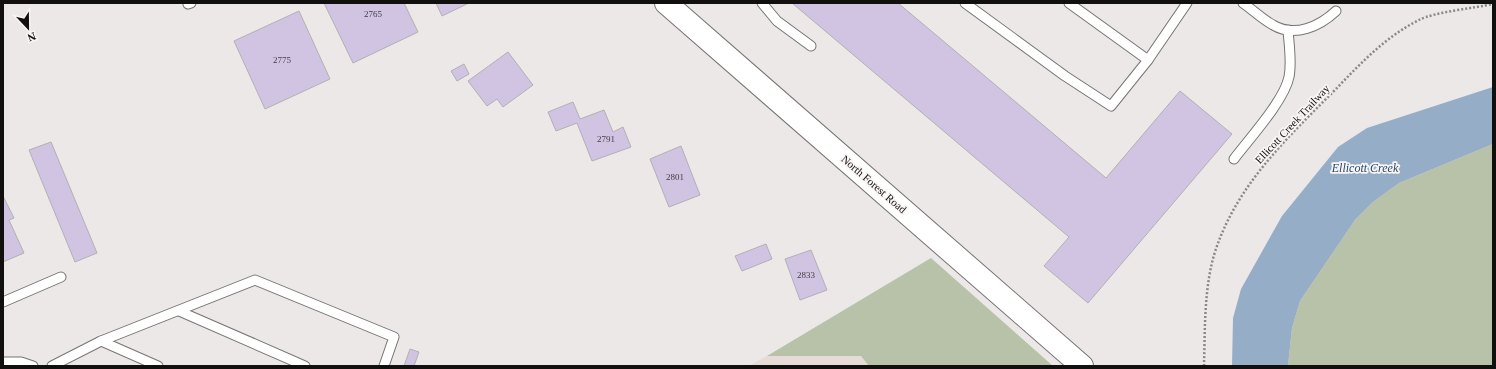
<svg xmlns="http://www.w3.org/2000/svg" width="1496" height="369" font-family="Georgia,serif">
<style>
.built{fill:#e6dbd7}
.green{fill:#b7c2a9}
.water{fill:#96adc7}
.building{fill:#d1c4e2;stroke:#b2b0b3}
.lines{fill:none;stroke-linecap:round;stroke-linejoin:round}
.service-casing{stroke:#777473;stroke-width:11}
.tertiary-casing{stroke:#777473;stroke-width:24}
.path{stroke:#8a8887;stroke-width:2.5;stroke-dasharray:2 2;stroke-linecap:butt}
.service{stroke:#fff;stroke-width:9}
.tertiary{stroke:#fff;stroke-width:22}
.labels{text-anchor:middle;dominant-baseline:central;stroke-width:3.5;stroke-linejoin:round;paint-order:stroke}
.number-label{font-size:9px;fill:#413d44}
.street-label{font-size:11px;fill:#11100f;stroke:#f9f5f4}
.water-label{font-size:12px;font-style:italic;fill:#25486d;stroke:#f9f5f4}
</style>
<rect width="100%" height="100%" fill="#ebe8e7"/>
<path class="built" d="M767,356H861L869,366H749Z"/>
<g class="green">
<path d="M1493,144V366H1288L1292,328L1300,301L1355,220L1373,202L1399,183Z"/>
<path d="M931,258L1053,366H869L861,356H767Z"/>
</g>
<path class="water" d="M1493,87V144L1399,183L1373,202L1355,220L1300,301L1292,328L1288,366H1232L1233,318L1241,289L1282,216L1338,147L1367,128Z"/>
<g class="building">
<path d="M324,3H404L418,32L353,63Z"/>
<path d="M436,3H469L442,16Z"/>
<path d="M792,3H898L1106,178L1180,91L1232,134L1088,303L1044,266L1069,237Z"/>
<path d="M299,11L330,79L265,109L234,41Z"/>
<path d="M508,52L533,85L503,107L497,99L487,106L468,81Z"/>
<path d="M464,64L469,74L457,81L451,71Z"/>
<path d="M573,102L580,119L604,110L613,132L623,127L631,147L592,161L577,123L556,131L548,112Z"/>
<path d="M51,142L97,253L75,262L29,150Z"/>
<path d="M681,146L700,195L669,207L650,159Z"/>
<path d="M3,196L14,218L9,220L24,253L3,262Z"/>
<path d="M766,244L772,259L742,271L735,256Z"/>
<path d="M811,250L827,290L800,300L785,259Z"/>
<path d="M410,349L419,352L414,366H404Z"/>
</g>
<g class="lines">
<defs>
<g id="service">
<path d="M762,3L777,21L811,46"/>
<path d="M965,3L1065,76L1111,106L1148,60L1069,3"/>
<path d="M1243,3C1253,10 1262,19 1273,25C1295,38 1320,26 1336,11"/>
<path d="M188,4L191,3"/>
<path d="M1148,60L1187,3"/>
<path d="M1234,159C1249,139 1284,101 1289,77C1292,62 1289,45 1288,30"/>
<path d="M3,302L61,277"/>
<path d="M179,311L305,366"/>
<path d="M101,341L158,366"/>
<path d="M3,362H21L33,366"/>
<path d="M52,366L101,341L255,280L394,337L384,366"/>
</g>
<path id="tertiary" d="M666,3L1082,366"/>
</defs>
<use href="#service" class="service-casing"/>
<use href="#tertiary" class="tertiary-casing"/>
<path class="path" d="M1204,366C1205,330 1204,290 1214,255C1235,187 1285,140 1334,91C1360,64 1385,37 1419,20C1434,12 1475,8 1493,4"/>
<use href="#service" class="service"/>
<use href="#tertiary" class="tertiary"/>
</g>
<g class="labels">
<g class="number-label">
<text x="373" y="14">2765</text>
<text x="282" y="60">2775</text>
<text x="606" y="139">2791</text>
<text x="675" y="177">2801</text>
<text x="806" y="275">2833</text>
</g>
<g class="street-label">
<text transform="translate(1292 124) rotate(-47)">Ellicott Creek Trailway</text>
<text transform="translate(874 184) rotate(41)">North Forest Road</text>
</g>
<g class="water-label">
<text x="1365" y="168">Ellicott Creek</text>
</g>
</g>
<rect width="1496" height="369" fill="none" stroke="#11100f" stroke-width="8"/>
<g transform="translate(28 28) rotate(158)" stroke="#f9f5f4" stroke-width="3" paint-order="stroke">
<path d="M0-3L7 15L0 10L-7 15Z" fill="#11100f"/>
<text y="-6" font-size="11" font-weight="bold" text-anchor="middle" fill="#11100f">N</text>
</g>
</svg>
